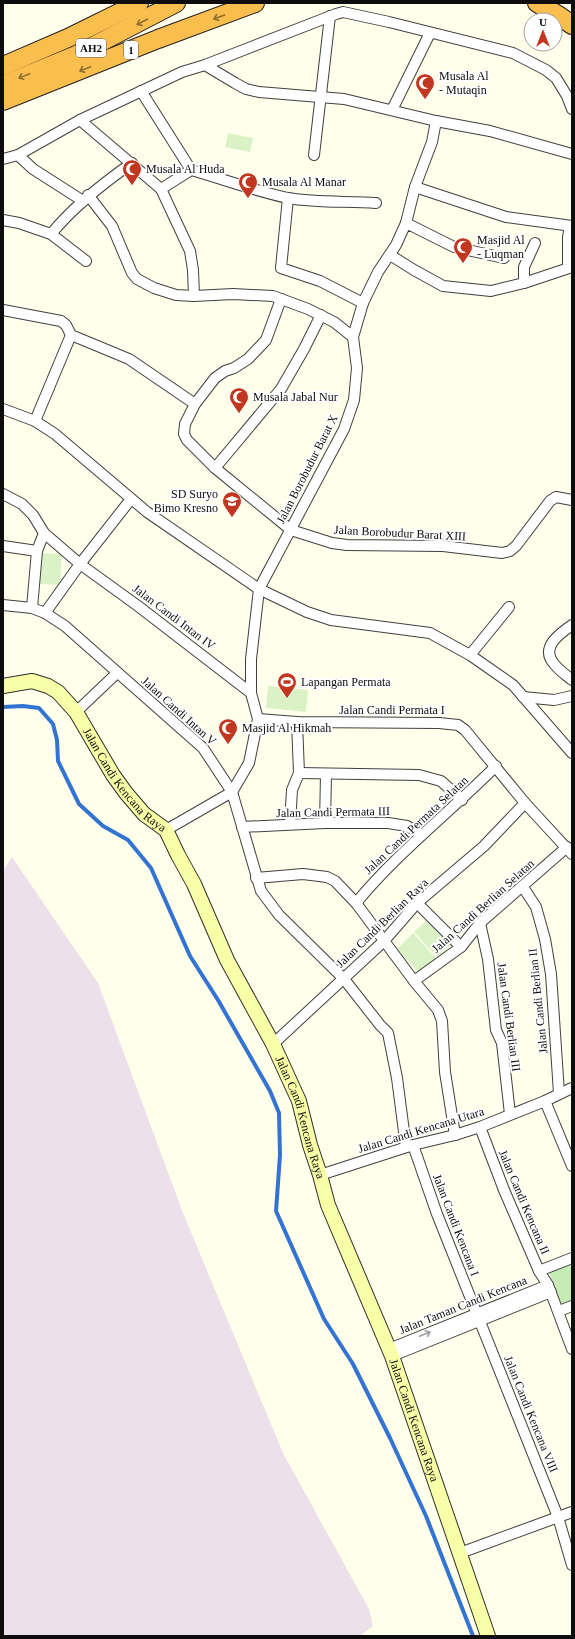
<svg xmlns="http://www.w3.org/2000/svg" width="575" height="1639" font-family="Georgia,serif">
<style>
.industrial{fill:#ece0eb}
.green{fill:#c6ebb5}
.pitch{fill:#dbf2c7}
.lines{fill:none;stroke-linecap:round;stroke-linejoin:round}
.stream{stroke:#3374d3;stroke-width:4}
.street-casing{stroke:#404040;stroke-width:12}
.secondary-casing{stroke:#2f2f2f;stroke-width:16}
.highway-casing{stroke:#1e1e1e;stroke-width:20}
.street{stroke:#fff;stroke-width:10}
.secondary{stroke:#f8ffa7;stroke-width:14}
.highway{stroke:#fabe4f;stroke-width:18}
.oneway{stroke:#8f6e31}
.oneway2{stroke:#9e9e9e}
.labels{text-anchor:middle;dominant-baseline:central;stroke-width:4;stroke-linejoin:round;paint-order:stroke}
.shield{fill:#fff;stroke:#565656;stroke-width:1}
.shield-label{font-size:11px;font-weight:bold;fill:#0d0d0d}
.poi-label{font-size:12px;fill:#0d0d0d;stroke:#fff;text-anchor:start}
.street-label{font-size:12px;fill:#0d0d0d;stroke:#fff}
</style>
<rect width="100%" height="100%" fill="#ffffec"/>
<path class="industrial" d="M12,857L98,983L183,1213L283,1453L369,1609L373,1626L360,1636H3V871Z"/>
<path class="green" d="M572,1263V1302L562,1306L549,1272Z"/>
<g class="pitch">
<path d="M228,133L253,138L250,152L225,147Z"/>
<path d="M41,553L62,554L60,585L39,584Z"/>
<path d="M268,686L308,690L306,712L266,708Z"/>
<path d="M430,917L454,942L437,957L414,932Z"/>
<path d="M413,933L436,958L420,974L397,949Z"/>
</g>
<g class="lines">
<path class="stream" d="M3,707L23,706L39,708L53,724L57,740L58,761L79,804L103,826L128,840L151,868L190,956L218,1000L270,1091L279,1113L280,1155L276,1211L324,1319L353,1364L390,1438L426,1516L473,1636"/>
<defs>
<g id="street">
<path d="M205,65L235,83L246,89L259,92L344,99L436,121L490,131L572,154"/>
<path d="M141,91L191,170"/>
<path d="M392,110L430,33"/>
<path d="M80,120L161,189L190,251L193,270L194,296"/>
<path d="M436,121L432,142L415,187L506,217L572,226"/>
<path d="M18,155L33,169L83,201"/>
<path d="M314,155L330,16"/>
<path d="M3,159L18,155L80,120L182,72L205,65L336,14L343,12L389,22L513,53L546,70L556,78L567,96L572,109"/>
<path d="M161,189L191,170C223,179 255,191 288,198C317,203 347,201 376,203"/>
<path d="M88,195L112,226L132,273L137,279L154,288L176,295L194,296L233,294L273,296L308,309L334,322L353,337"/>
<path d="M288,198L281,268L320,281L363,303"/>
<path d="M3,220L19,223L51,234L86,261"/>
<path d="M406,223L415,187"/>
<path d="M51,234C74,206 102,184 132,163"/>
<path d="M390,255L414,270L443,286L491,291L524,283L572,267"/>
<path d="M568,267V237L570,226"/>
<path d="M524,283V267L535,243"/>
<path d="M281,299L266,340L248,359L234,368L225,371L215,378L195,404L185,424L184,434L187,440L215,468L291,530L332,543L347,545L443,546L502,553L510,551L516,546L550,501L556,497L572,500"/>
<path d="M3,310L61,321L66,325L71,335L129,359L195,404"/>
<path d="M3,409L35,421L55,434L147,512L259,589L307,612L331,620L430,633L470,655L513,685L572,753"/>
<path d="M35,421L71,335"/>
<path d="M215,468L281,389L304,349L321,315"/>
<path d="M3,494L22,504L33,515L44,533L80,564L138,606L251,693"/>
<path d="M3,546L37,551"/>
<path d="M3,605L32,608L45,613L65,626L203,748L232,792L261,891L279,915L344,979L380,1025L388,1033L397,1078L406,1147"/>
<path d="M32,608L37,551L44,533"/>
<path d="M45,613L80,564L131,499"/>
<path d="M572,625C559,634 539,648 555,665C560,671 566,675 572,680"/>
<path d="M470,655L509,607"/>
<path d="M523,697L554,700L572,696"/>
<path d="M76,712L117,673"/>
<path d="M258,719L297,722L439,723L458,725L465,730L525,803L572,854"/>
<path d="M299,773L419,775L441,781L462,800"/>
<path d="M325,823L326,774"/>
<path d="M290,824L292,790L299,773L297,722"/>
<path d="M242,827L325,823H388L407,826L422,835"/>
<path d="M166,830L232,792L249,763L258,719L251,693V659L259,589L344,429L354,400L357,368L353,337L363,303L378,272L396,245L406,223L454,247L504,258"/>
<path d="M256,878L303,874L327,877L335,881L356,903L414,981L438,1010L442,1021L445,1072L455,1135"/>
<path d="M523,887L536,907L545,939L551,974L559,1093"/>
<path d="M356,903C397,853 450,812 496,766"/>
<path d="M417,903L461,947"/>
<path d="M480,923L488,959L496,1030L502,1043L510,1114"/>
<path d="M414,981L461,947L480,923L567,847"/>
<path d="M273,1044L384,941L417,903L484,846L525,803"/>
<path d="M545,1101L572,1166"/>
<path d="M480,1127L504,1190L539,1271L548,1285L572,1349"/>
<path d="M413,1145L437,1214L558,1517L572,1565"/>
<path d="M320,1175L413,1145L455,1135L480,1127L545,1101L572,1088"/>
<path d="M539,1271L572,1258"/>
<path d="M559,1311L572,1306"/>
<path d="M389,1349L548,1285"/>
<path d="M392,1356L551,1292"/>
<path d="M460,1553L572,1512"/>
</g>
<g id="secondary">
<path id="s1" d="M3,686L32,681L48,686L58,692L76,712L113,775L126,793L144,814L166,830L178,855L194,884L227,960L273,1044L299,1101L310,1145L320,1175L328,1205L392,1356L488,1636"/>
</g>
<g id="highway">
<path d="M537,3L558,15L572,25"/>
<path d="M3,66L68,38L139,3"/>
<path d="M3,85L76,55L176,3"/>
<path d="M3,101L158,39L255,3"/>
</g>
</defs>
<use href="#street" class="street-casing"/>
<use href="#secondary" class="secondary-casing"/>
<use href="#highway" class="highway-casing"/>
<use href="#street" class="street"/>
<use href="#secondary" class="secondary"/>
<use href="#highway" class="highway"/>
</g>
<defs><path id="oneway-shaft" d="M-6 0H5M1.5-3L5.5 0L1.5 3" fill="none" stroke-width="1.6" stroke-linecap="round" stroke-linejoin="round"/></defs>
<g class="oneway">
<use href="#oneway-shaft" transform="translate(219 17) rotate(160)"/>
<use href="#oneway-shaft" transform="translate(142 22) rotate(153)"/>
<use href="#oneway-shaft" transform="translate(85 69) rotate(158)"/>
<use href="#oneway-shaft" transform="translate(24 76) rotate(158)"/>
</g>
<use class="oneway2" href="#oneway-shaft" transform="translate(425 1334) rotate(-22)"/>
<defs>
<symbol id="mosque-pin" viewBox="-11 -11 22 30"><path d="M0 17L-7.5 6A9.5 9.5 0 1 1 7.5 6Z" fill="#c2371f" stroke="#fff"/><path d="M3.5-4.9A6 6 0 1 0 3.5 4.9A5 5 0 1 1 3.5-4.9Z" fill="#fff"/></symbol>
<symbol id="school-pin" viewBox="-11 -11 22 30"><path d="M0 17L-7.5 6A9.5 9.5 0 1 1 7.5 6Z" fill="#c2371f" stroke="#fff"/><path d="M0-5L7-2L0 1L-7-2ZM-4 1L0 2.5L4 1V4Q0 6-4 4Z" fill="#fff"/></symbol>
<symbol id="stadium-pin" viewBox="-11 -11 22 30"><path d="M0 17L-7.5 6A9.5 9.5 0 1 1 7.5 6Z" fill="#c2371f" stroke="#fff"/><path d="M0-5a6.5 5 0 1 0 0 10a6.5 5 0 1 0 0-10ZM-3.5-1.8h7v3.6h-7Z" fill="#fff"/></symbol>
</defs>
<g fill-rule="evenodd">
<use href="#mosque-pin" x="414" y="72" width="22" height="30"/>
<use href="#mosque-pin" x="121" y="158" width="22" height="30"/>
<use href="#mosque-pin" x="237" y="171" width="22" height="30"/>
<use href="#mosque-pin" x="452" y="236" width="22" height="30"/>
<use href="#mosque-pin" x="228" y="386" width="22" height="30"/>
<use href="#school-pin" x="221" y="490" width="22" height="30"/>
<use href="#stadium-pin" x="276" y="671" width="22" height="30"/>
<use href="#mosque-pin" x="217" y="717" width="22" height="30"/>
</g>
<g class="labels">
<g class="shield">
<rect x="76" y="39" width="30" height="18" rx="3"/>
<rect x="124" y="41" width="14" height="18" rx="3"/>
</g>
<g class="shield-label">
<text x="91" y="48">AH2</text>
<text x="131" y="50">1</text>
</g>
<g class="poi-label">
<text x="439" y="76">Musala Al<tspan x="439" dy="14">- Mutaqin</tspan></text>
<text x="146" y="169">Musala Al Huda</text>
<text x="262" y="182">Musala Al Manar</text>
<text x="477" y="240">Masjid Al<tspan x="477" dy="14">- Luqman</tspan></text>
<text x="253" y="397">Musala Jabal Nur</text>
<text x="218" y="494" text-anchor="end">SD Suryo<tspan x="218" dy="14">Bimo Kresno</tspan></text>
<text x="301" y="682">Lapangan Permata</text>
<text x="242" y="728">Masjid Al Hikmah</text>
</g>
<g class="street-label">
<text transform="translate(307 469) rotate(-63)">Jalan Borobudur Barat X</text>
<text transform="translate(400 533) rotate(3)">Jalan Borobudur Barat XIII</text>
<text transform="translate(174 617) rotate(37)">Jalan Candi Intan IV</text>
<text x="392" y="710">Jalan Candi Permata I</text>
<text transform="translate(179 711) rotate(42)">Jalan Candi Intan V</text>
<text stroke="none"><textPath href="#s1" startOffset="169">Jalan Candi Kencana Raya</textPath></text>
<text transform="translate(333 812) rotate(-1)">Jalan Candi Permata III</text>
<text transform="translate(416 825) rotate(-43)">Jalan Candi Permata Selatan</text>
<text transform="translate(483 906) rotate(-42)">Jalan Candi Berlian Selatan</text>
<text transform="translate(382 923) rotate(-44)">Jalan Candi Berlian Raya</text>
<text transform="translate(538 1001) rotate(-96)">Jalan Candi Berlian II</text>
<text transform="translate(509 1017) rotate(82)">Jalan Candi Berlian III</text>
<text stroke="none"><textPath href="#s1" startOffset="553">Jalan Candi Kencana Raya</textPath></text>
<text transform="translate(421 1130) rotate(-17)">Jalan Candi Kencana Utara</text>
<text transform="translate(524 1202) rotate(67)">Jalan Candi Kencana II</text>
<text transform="translate(456 1225) rotate(69)">Jalan Candi Kencana I</text>
<text transform="translate(463 1305) rotate(-22)">Jalan Taman Candi Kencana</text>
<text transform="translate(531 1414) rotate(68)">Jalan Candi Kencana VIII</text>
<text stroke="none"><textPath href="#s1" startOffset="877">Jalan Candi Kencana Raya</textPath></text>
</g>
</g>
<rect width="575" height="1639" fill="none" stroke="#0d0d0d" stroke-width="8"/>
<g transform="translate(543 32)"><circle r="19" fill="#ffffff" stroke="#9e9e9e"/>
<path d="M0-3L7 15L0 10L-7 15Z" fill="#c2371f"/>
<text y="-6" font-size="11" font-weight="bold" text-anchor="middle" fill="#0d0d0d">U</text>
</g>
</svg>
